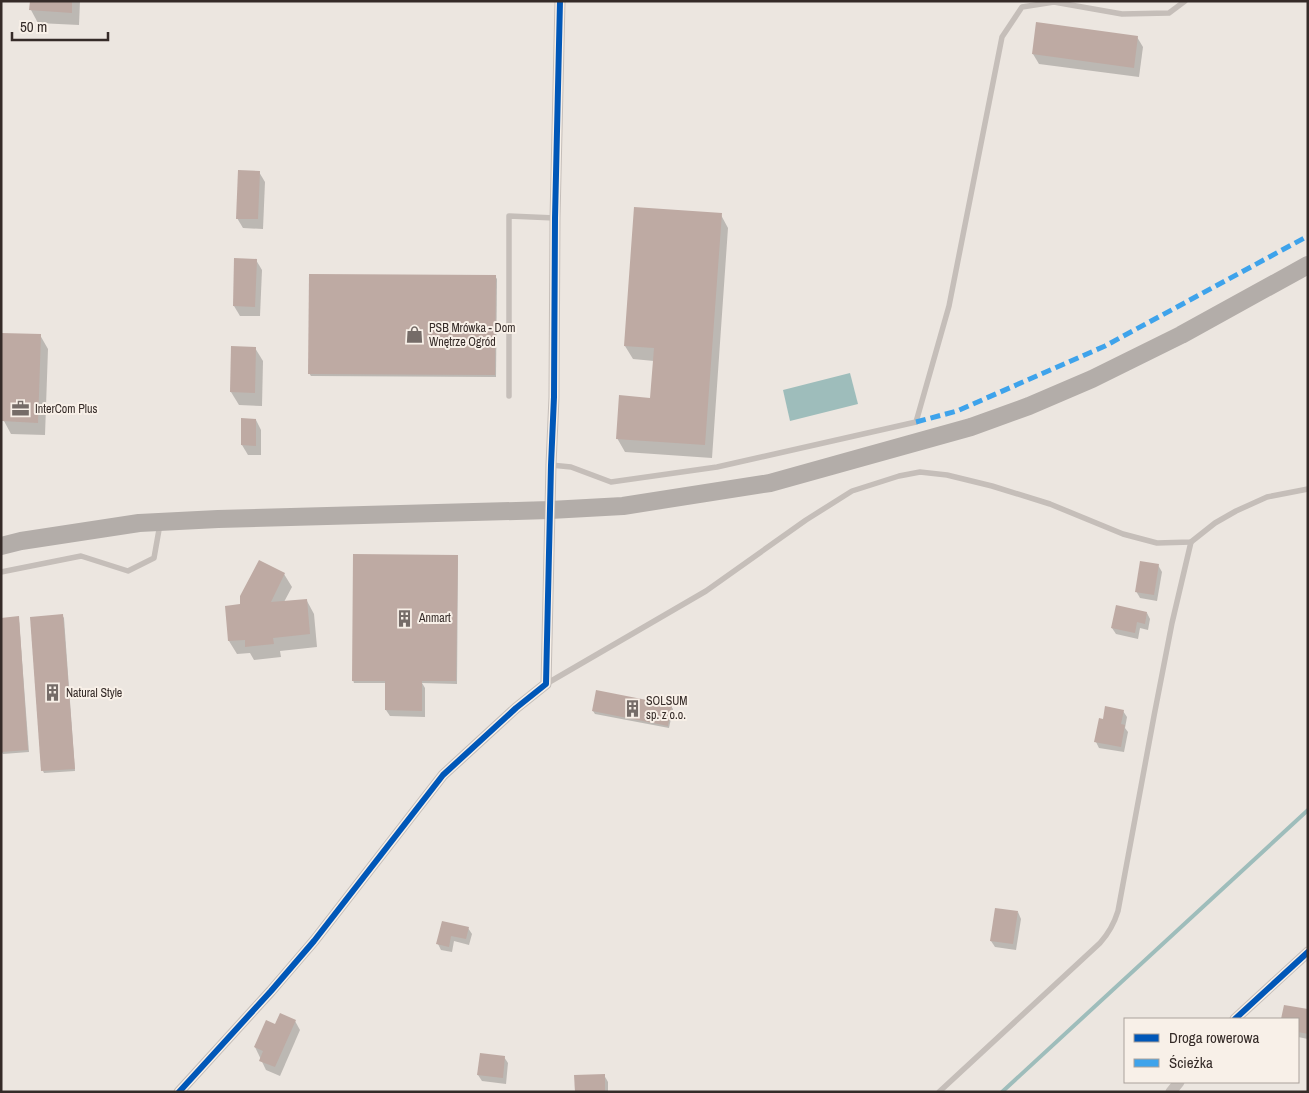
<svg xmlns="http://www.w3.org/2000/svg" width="1309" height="1093" font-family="'Archivo Narrow',sans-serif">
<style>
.water{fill:#9ebdbb}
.shadow{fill:#0003}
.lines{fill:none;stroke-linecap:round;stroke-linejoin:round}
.stream{stroke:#9ebdbb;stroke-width:4}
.building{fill:#beaaa3}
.lane{stroke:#c5beb9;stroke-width:5.5}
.street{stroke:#c5beb9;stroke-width:11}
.primary{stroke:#b3ada9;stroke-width:18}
.quiet{stroke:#3ea3eb;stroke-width:5;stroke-dasharray:10 5;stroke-linecap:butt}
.cycleway-casing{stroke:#f8f0e8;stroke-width:9}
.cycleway{stroke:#0057b8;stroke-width:6}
.labels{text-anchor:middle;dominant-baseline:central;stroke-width:4;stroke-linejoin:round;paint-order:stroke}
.poi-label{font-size:12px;fill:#352b28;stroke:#f8f0e8;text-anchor:start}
</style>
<rect width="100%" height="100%" fill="#ece6e0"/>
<path class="water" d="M850,373L858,404L790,421L783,390Z"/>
<g class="shadow">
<path d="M31,1H80L79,25L38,23L31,10Z"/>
<path d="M1137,37L1143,47L1139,77L1039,64L1033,54Z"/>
<path d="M259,172L265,182L263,229L243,228L237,218Z"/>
<path d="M721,215L728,228L712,458L625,452L617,438L652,399L654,361L633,359L625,346Z"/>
<path d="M256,260L262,270L260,316H240L234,306Z"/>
<path d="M495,276L497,279L496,377L311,376L309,373Z"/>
<path d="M1,334L40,335L48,349L45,435L11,434L4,421V405H1Z"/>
<path d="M255,348L263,361L262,406L239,405L231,392Z"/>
<path d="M256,420L261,430V455H248L242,445Z"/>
<path d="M457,556L458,559L457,684L422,683L425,688V717L390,716L386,710V683H354L353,680Z"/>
<path d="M1158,565L1162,572L1157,601L1140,598L1136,591Z"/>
<path d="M284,574L292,587L284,602L307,601L314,614L317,647L280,651L281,657L254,660L250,653L237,654L229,641L226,608L242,605Z"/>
<path d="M1147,613L1150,619L1148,630L1140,628L1138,639L1116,634L1112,628Z"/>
<path d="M62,615L64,618L75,771L44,773L43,771Z"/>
<path d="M18,618L19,620L29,752L3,754L1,752Z"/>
<path d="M671,706L673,709L669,728L595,714L593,711Z"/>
<path d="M1123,711L1127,717L1125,728L1128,732L1124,752L1099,748L1096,742L1104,721Z"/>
<path d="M1018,912L1021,919L1016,950L995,947L991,941Z"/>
<path d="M443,922L468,928L472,934L469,945L454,941L452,952L441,950L438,944Z"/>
<path d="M1285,1006L1308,1011V1039L1298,1037V1019H1282Z"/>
<path d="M295,1021L300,1030L280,1076L266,1070L255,1047L276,1026Z"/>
<path d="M504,1057L508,1063L506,1084L482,1081L478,1075Z"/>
<path d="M604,1075L608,1082V1092H576Z"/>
</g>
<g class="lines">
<path class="stream" d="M1002,1092L1308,810"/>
</g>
<g class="building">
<path d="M30,1H72V13L29,10Z"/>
<path d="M1036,22L1138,36L1134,68L1032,54Z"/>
<path d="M238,170L260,171L258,219H236Z"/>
<path d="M634,207L722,213L705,445L616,439L619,395L650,398L654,348L624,346Z"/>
<path d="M234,258L257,259L255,307L233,306Z"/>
<path d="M309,274L496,275L495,375L308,374Z"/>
<path d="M1,333L41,334L38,423L2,421Z"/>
<path d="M231,346L256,347L255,393L230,392Z"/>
<path d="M241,418L256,419V446L241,445Z"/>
<path d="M353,554L458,555L456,681H422V711L385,710V681H352Z"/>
<path d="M259,560L285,573L271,602L307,599L310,634L273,638L274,644L245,647V640L228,641L225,606L240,604V596Z"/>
<path d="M1140,561L1159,564L1154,595L1135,592Z"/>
<path d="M1116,605L1147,612L1145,624L1137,622L1135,633L1111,628Z"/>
<path d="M63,614L75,769L41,771L30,617Z"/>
<path d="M19,616L28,750L1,752V618Z"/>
<path d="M596,690L672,705L668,726L592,711Z"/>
<path d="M1105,706L1124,710L1121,724L1125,725L1121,747L1094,742L1099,718L1103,719Z"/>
<path d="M995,908L1018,911L1013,944L990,941Z"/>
<path d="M442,921L469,927L466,939L451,936L449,947L436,944Z"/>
<path d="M1284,1005L1308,1009V1034L1298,1032V1019H1281Z"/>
<path d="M280,1013L296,1020L275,1067L259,1061L263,1051L254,1047L266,1020L275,1024Z"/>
<path d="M480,1053L505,1056L503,1078L477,1075Z"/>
<path d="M605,1074V1092H575L574,1075Z"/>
</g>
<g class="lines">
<g class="lane">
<path d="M509,396V216L555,218"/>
<path d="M551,465L571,467L611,482L717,467L916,422L949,306L1002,37L1022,7L1054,2L1122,14L1169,13L1185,1"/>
<path d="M1,572L81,556L128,571L154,558L160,524"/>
<path d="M546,684L706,591L806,520L852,491L899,476L920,472L947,475L992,486L1050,504L1123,534L1157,543L1191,542L1215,523L1236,511L1267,497L1308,489"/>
<path d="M939,1092L1100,943C1109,933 1114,924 1118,911L1154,716L1172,623L1191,542"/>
</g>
<g class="street">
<path d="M1235,1019L1308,952"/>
<path d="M179,1092L271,991L314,941L443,775L516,708L546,684L551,465L554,397L555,218L560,1"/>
<path d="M1171,1092L1179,1082"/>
</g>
<path class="primary" d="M1,546L21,541L139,523L218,519L550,510L623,506L770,483L971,427L1029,406L1092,379L1181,335L1308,265"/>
<path class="quiet" d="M916,422L957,411L1105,346L1308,236"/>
<defs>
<g id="cycleway">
<path d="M1235,1019L1308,952"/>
<path d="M179,1092L271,991L314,941L443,775L516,708L546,684L551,465L554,397L555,218L560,1"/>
</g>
</defs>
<use href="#cycleway" class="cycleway-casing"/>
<use href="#cycleway" class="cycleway"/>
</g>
<defs>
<symbol id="shop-bare" viewBox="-9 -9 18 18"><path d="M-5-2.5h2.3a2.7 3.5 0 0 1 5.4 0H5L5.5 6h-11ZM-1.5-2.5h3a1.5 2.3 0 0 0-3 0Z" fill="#756c68" stroke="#f8f0e8" stroke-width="2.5" paint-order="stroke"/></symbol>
<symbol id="office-bare" viewBox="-9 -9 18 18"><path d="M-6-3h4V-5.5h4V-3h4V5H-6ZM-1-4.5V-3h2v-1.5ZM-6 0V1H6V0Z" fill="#756c68" stroke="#f8f0e8" stroke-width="2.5" paint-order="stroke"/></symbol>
<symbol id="building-bare" viewBox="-9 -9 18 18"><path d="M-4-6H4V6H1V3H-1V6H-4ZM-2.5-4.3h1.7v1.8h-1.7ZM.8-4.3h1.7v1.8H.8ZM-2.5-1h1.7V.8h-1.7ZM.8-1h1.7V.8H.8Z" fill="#756c68" stroke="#f8f0e8" stroke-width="2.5" paint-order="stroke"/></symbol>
</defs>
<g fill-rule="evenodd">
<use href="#shop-bare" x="402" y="322" width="25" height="25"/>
<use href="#office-bare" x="8" y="396" width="25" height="25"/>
<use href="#building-bare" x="392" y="606" width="25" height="25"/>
<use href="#building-bare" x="40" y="680" width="25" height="25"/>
<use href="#building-bare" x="620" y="696" width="25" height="25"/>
</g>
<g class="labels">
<g class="poi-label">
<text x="429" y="328">PSB Mrówka - Dom<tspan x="429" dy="14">Wnętrze Ogród</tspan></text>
<text x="35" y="409">InterCom Plus</text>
<text x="419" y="618">Anmart</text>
<text x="66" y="693">Natural Style</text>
<text x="646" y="701">SOLSUM<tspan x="646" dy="14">sp. z o.o.</tspan></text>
</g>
</g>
<rect width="1309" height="1093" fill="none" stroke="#352b28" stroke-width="5"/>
<rect x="1124" y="1018" width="175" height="65" fill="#f8f0e8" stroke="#aaa19b"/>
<rect x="1134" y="1034" width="25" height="8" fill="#0057b8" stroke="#aaa19b"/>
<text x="1169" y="1043" font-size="15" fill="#352b28">Droga rowerowa</text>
<rect x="1134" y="1059" width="25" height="8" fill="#3ea3eb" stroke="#aaa19b"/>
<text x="1169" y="1068" font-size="15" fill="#352b28">Ścieżka</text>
<path d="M12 32v8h96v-8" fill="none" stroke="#352b28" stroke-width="2.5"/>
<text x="20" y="32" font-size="15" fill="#352b28" stroke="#f8f0e8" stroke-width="4" paint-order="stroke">50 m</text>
</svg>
